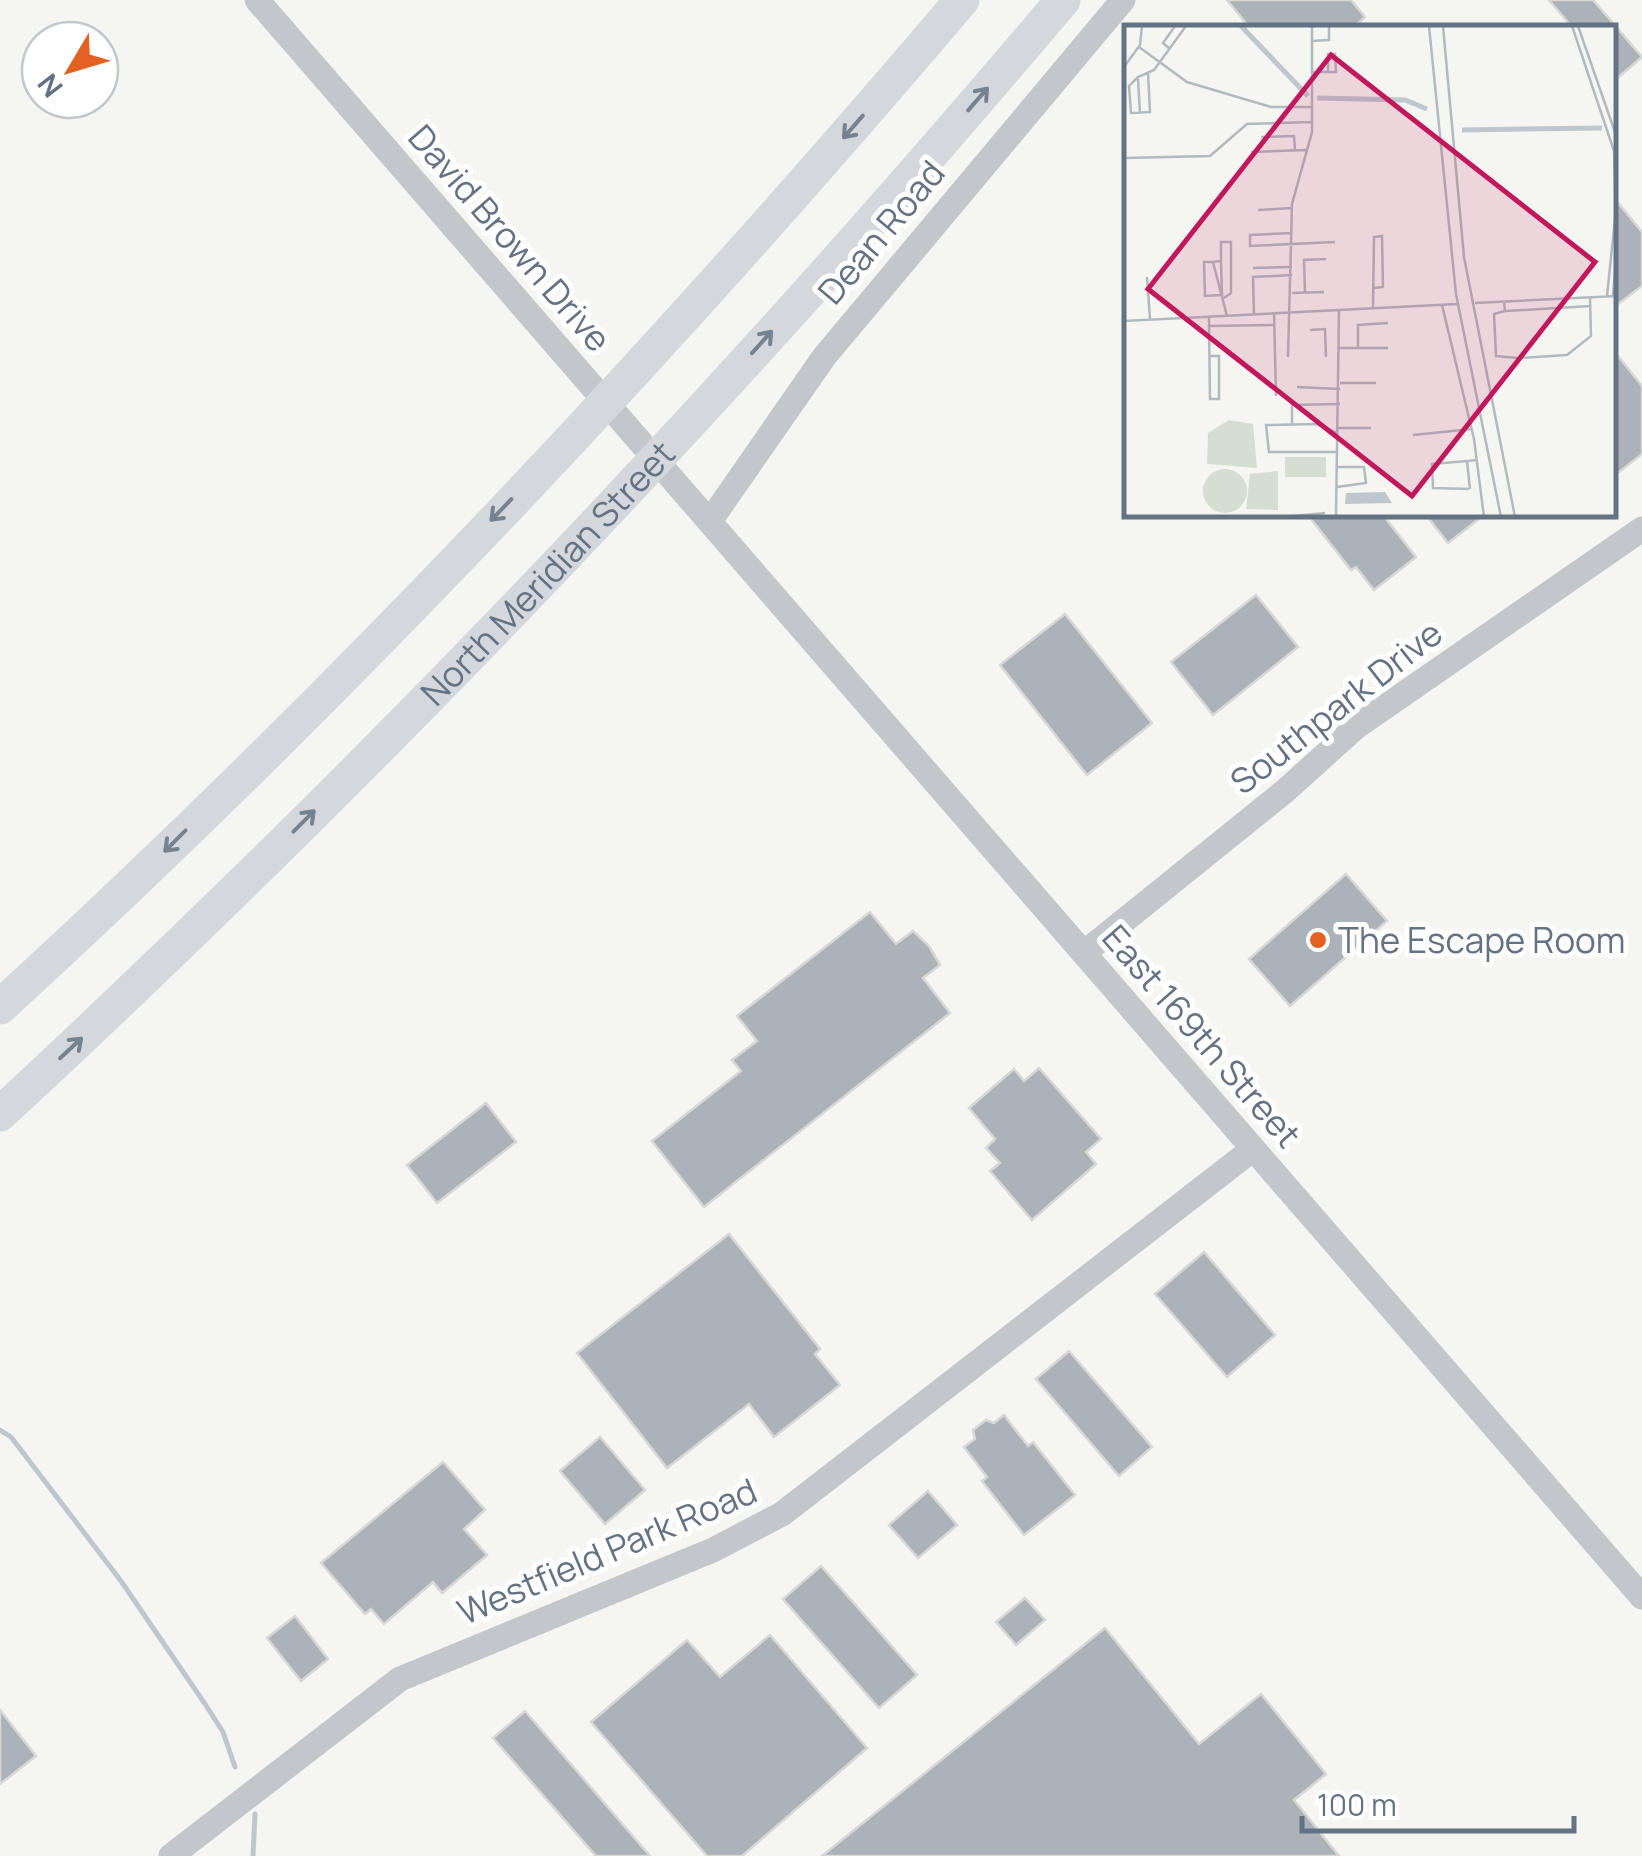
<svg xmlns="http://www.w3.org/2000/svg" width="1642" height="1856" font-family="Manrope,sans-serif">
<style>
.lines{fill:none;stroke-linecap:round;stroke-linejoin:round}
.stream{stroke:#bec7cd;stroke-width:5}
.building{fill:#abb2b8;stroke:#d7d7d5;stroke-width:2.5}
.minor{stroke:#c3c6ca;stroke-width:25}
.highway{stroke:#d4d8dc;stroke-width:35}
.oneway{stroke:#758290}
.poi-dot{fill:#e46123;stroke:#fff;stroke-width:4}
.labels{text-anchor:middle;dominant-baseline:central;stroke-width:10;stroke-linejoin:round;paint-order:stroke}
.street-label{font-size:35px;fill:#647383;stroke:#fff}
.poi-label{font-size:35px;fill:#647383;stroke:#fff;text-anchor:start}
.inset-river{fill:none;stroke:#bec7cd;stroke-width:5}
.inset-road{fill:none;stroke:#b2babf;stroke-width:2.5}
.view{fill:#c2185b;fill-opacity:0.15;stroke:#c2185b;stroke-width:5}
.inset-edge{fill:none;stroke:#647383;stroke-width:5}
</style>
<rect width="100%" height="100%" fill="#f5f6f2"/>
<g class="lines">
<g class="stream">
<path d="M0,1430L11,1437L121,1581L205,1704L223,1732L235,1767"/>
<path d="M253,1856L255,1814"/>
</g>
</g>
<g class="building">
<path d="M1227,0H1351L1365,17L1353,28H1250Z"/>
<path d="M1549,0H1593L1642,57L1614,81V28H1573Z"/>
<path d="M1614,198L1642,232V286L1614,307Z"/>
<path d="M1614,351L1642,386V454L1614,476Z"/>
<path d="M1308,515H1383L1416,557L1374,590L1356,567L1351,570Z"/>
<path d="M1426,515H1484L1448,543Z"/>
<path d="M1256,595L1298,647L1213,715L1171,662Z"/>
<path d="M1065,614L1152,723L1087,775L1000,665Z"/>
<path d="M1346,874L1387,921L1290,1006L1249,959Z"/>
<path d="M870,912L896,944L913,931L929,946L940,965L923,978L950,1013L704,1207L652,1141L741,1071L732,1060L757,1041L737,1016Z"/>
<path d="M1039,1068L1101,1139L1086,1152L1096,1164L1032,1220L990,1171L1000,1163L986,1148L995,1139L969,1108L1014,1069L1024,1081Z"/>
<path d="M486,1103L516,1142L437,1203L407,1165Z"/>
<path d="M729,1234L820,1349L815,1354L840,1385L774,1437L749,1404L667,1468L577,1353Z"/>
<path d="M1204,1252L1275,1335L1227,1377L1155,1294Z"/>
<path d="M1069,1351L1152,1447L1119,1476L1036,1379Z"/>
<path d="M1004,1415L1028,1446L1033,1442L1075,1495L1024,1535L982,1481L987,1477L964,1447L975,1439L973,1430L986,1420L994,1423Z"/>
<path d="M600,1437L645,1490L605,1524L560,1471Z"/>
<path d="M443,1462L485,1510L464,1529L487,1555L442,1593L433,1582L384,1624L371,1609L365,1614L321,1563Z"/>
<path d="M928,1491L957,1525L918,1558L889,1525Z"/>
<path d="M821,1566L917,1675L879,1708L783,1599Z"/>
<path d="M1025,1598L1045,1620L1016,1645L996,1622Z"/>
<path d="M295,1616L328,1659L301,1681L267,1638Z"/>
<path d="M1105,1628L1199,1744L1261,1694L1326,1774L1294,1800L1339,1856H822Z"/>
<path d="M770,1635L867,1748L742,1856H707L591,1722L687,1640L720,1677Z"/>
<path d="M0,1710L36,1756L0,1784Z"/>
<path d="M525,1711L650,1856H596L493,1738Z"/>
</g>
<g class="lines">
<g class="minor">
<path d="M257,0L1642,1597"/>
<path d="M710,521L824,357L1123,0"/>
<path d="M1084,953L1285,791L1356,727L1642,529"/>
<path d="M171,1856L400,1679L713,1550L782,1514L1253,1149"/>
</g>
<g class="highway">
<path d="M0,1007C342,694 662,353 962,0"/>
<path id="s1" d="M0,1114C376,766 733,391 1063,0"/>
</g>
</g>
<defs><path id="oneway-shaft" d="M-6 0H5M1.5-3L5.5 0L1.5 3" fill="none" stroke-width="1.6" stroke-linecap="round" stroke-linejoin="round" transform="scale(2.5)"/></defs>
<g class="oneway">
<use href="#oneway-shaft" transform="translate(978 99) rotate(-49)"/>
<use href="#oneway-shaft" transform="translate(853 127) rotate(131)"/>
<use href="#oneway-shaft" transform="translate(762 342) rotate(-48)"/>
<use href="#oneway-shaft" transform="translate(501 510) rotate(134)"/>
<use href="#oneway-shaft" transform="translate(304 821) rotate(-45)"/>
<use href="#oneway-shaft" transform="translate(175 841) rotate(135)"/>
<use href="#oneway-shaft" transform="translate(71 1048) rotate(-43)"/>
</g>
<circle class="poi-dot" cx="1318" cy="940" r="10"/>
<g class="labels">
<g class="street-label">
<text transform="translate(881 232) rotate(-50)">Dean Road</text>
<text transform="translate(510 238) rotate(49)">David Brown Drive</text>
<text stroke="none"><textPath href="#s1" startOffset="770">North Meridian Street</textPath></text>
<text transform="translate(1336 707) rotate(-38)">Southpark Drive</text>
<text transform="translate(1202 1036) rotate(49)">East 169th Street</text>
<text transform="translate(607 1551) rotate(-23)">Westfield Park Road</text>
</g>
<g class="poi-label">
<text x="1338" y="940">The Escape Room</text>
</g>
</g>
<g transform="translate(1124 25)">
<rect width="492" height="492" fill="#f5f6f2"/>
<path d="M105,395L129,399L133,443L83,439L84,408ZM161,432H202V452H161ZM79 466a22 22 0 1 1 44 0a22 22 0 1 1-44 0ZM154,446V485L122,484L126,449Z" fill="#d6ddd3"/>
<path d="M261,467L268,478L221,479L222,468Z" fill="#bec7cd"/>
<path class="inset-river" d="M117,1L184,71M193,73L281,75L303,84M338,105L478,103"/>
<path class="inset-road" d="M305,1L332,269L377,492M319,1L340,232L391,492M448,1L490,126L492,184L483,271M454,1L493,113M188,16L205,15V1M15,22L63,57L147,82H188M46,24L39,18L51,1M0,42L16,20L18,1M188,47H212L211,29H204V47M24,48L26,87L7,88L5,61L14,52L30,45L62,1M14,54L16,88M137,112L170,111L171,125M127,127L182,125M0,133L86,131L123,99L188,97M134,185L168,183M168,208L126,210V221L211,217M89,237H80L81,271L98,270L97,236M129,243L168,242M23,252L26,294M181,267L180,235L202,234M168,268L200,267M489,271L493,219M100,273L107,268V217H97V236L89,237L103,291M380,277L381,286L370,289L372,331L394,333L443,330L467,311L466,272M351,278L493,271M318,280L350,414L360,492M249,283L250,212L258,211L259,262L250,263M381,286L467,281M150,288L152,371M130,289L129,252L168,250M85,292V301L86,374H95V331H85M0,296L333,279M85,301L150,300M186,305L201,304L202,332M215,323H264M234,323V300L264,298M164,332L168,179L188,107V1M216,358H252M173,362L216,364M168,399V380L216,379M214,403H247M289,410L348,404M213,427H145L142,400L193,399L213,408M343,436L308,439L309,463L345,464M213,462L242,458L240,442H213M346,464L343,436L353,435M159,492L201,488M212,492L215,285"/>
<path class="view" d="M207,30L471,237L288,471L24,264Z"/>
<rect width="492" height="492" class="inset-edge"/>
</g>
<g transform="translate(70 70) rotate(232)"><circle r="48" fill="#ffffff" stroke="#c1c7cd" stroke-width="2.5"/>
<path d="M0-8L18 38L0 25L-18 38Z" fill="#e46123"/>
<text y="-15" font-size="28" font-weight="bold" text-anchor="middle" fill="#647383">N</text>
</g>
<path d="M1302 1816v15h272v-15" fill="none" stroke="#647383" stroke-width="5"/>
<text x="1317" y="1816" font-size="30" fill="#647383" stroke="#ffffff" stroke-width="8" paint-order="stroke">100 m</text>
</svg>
